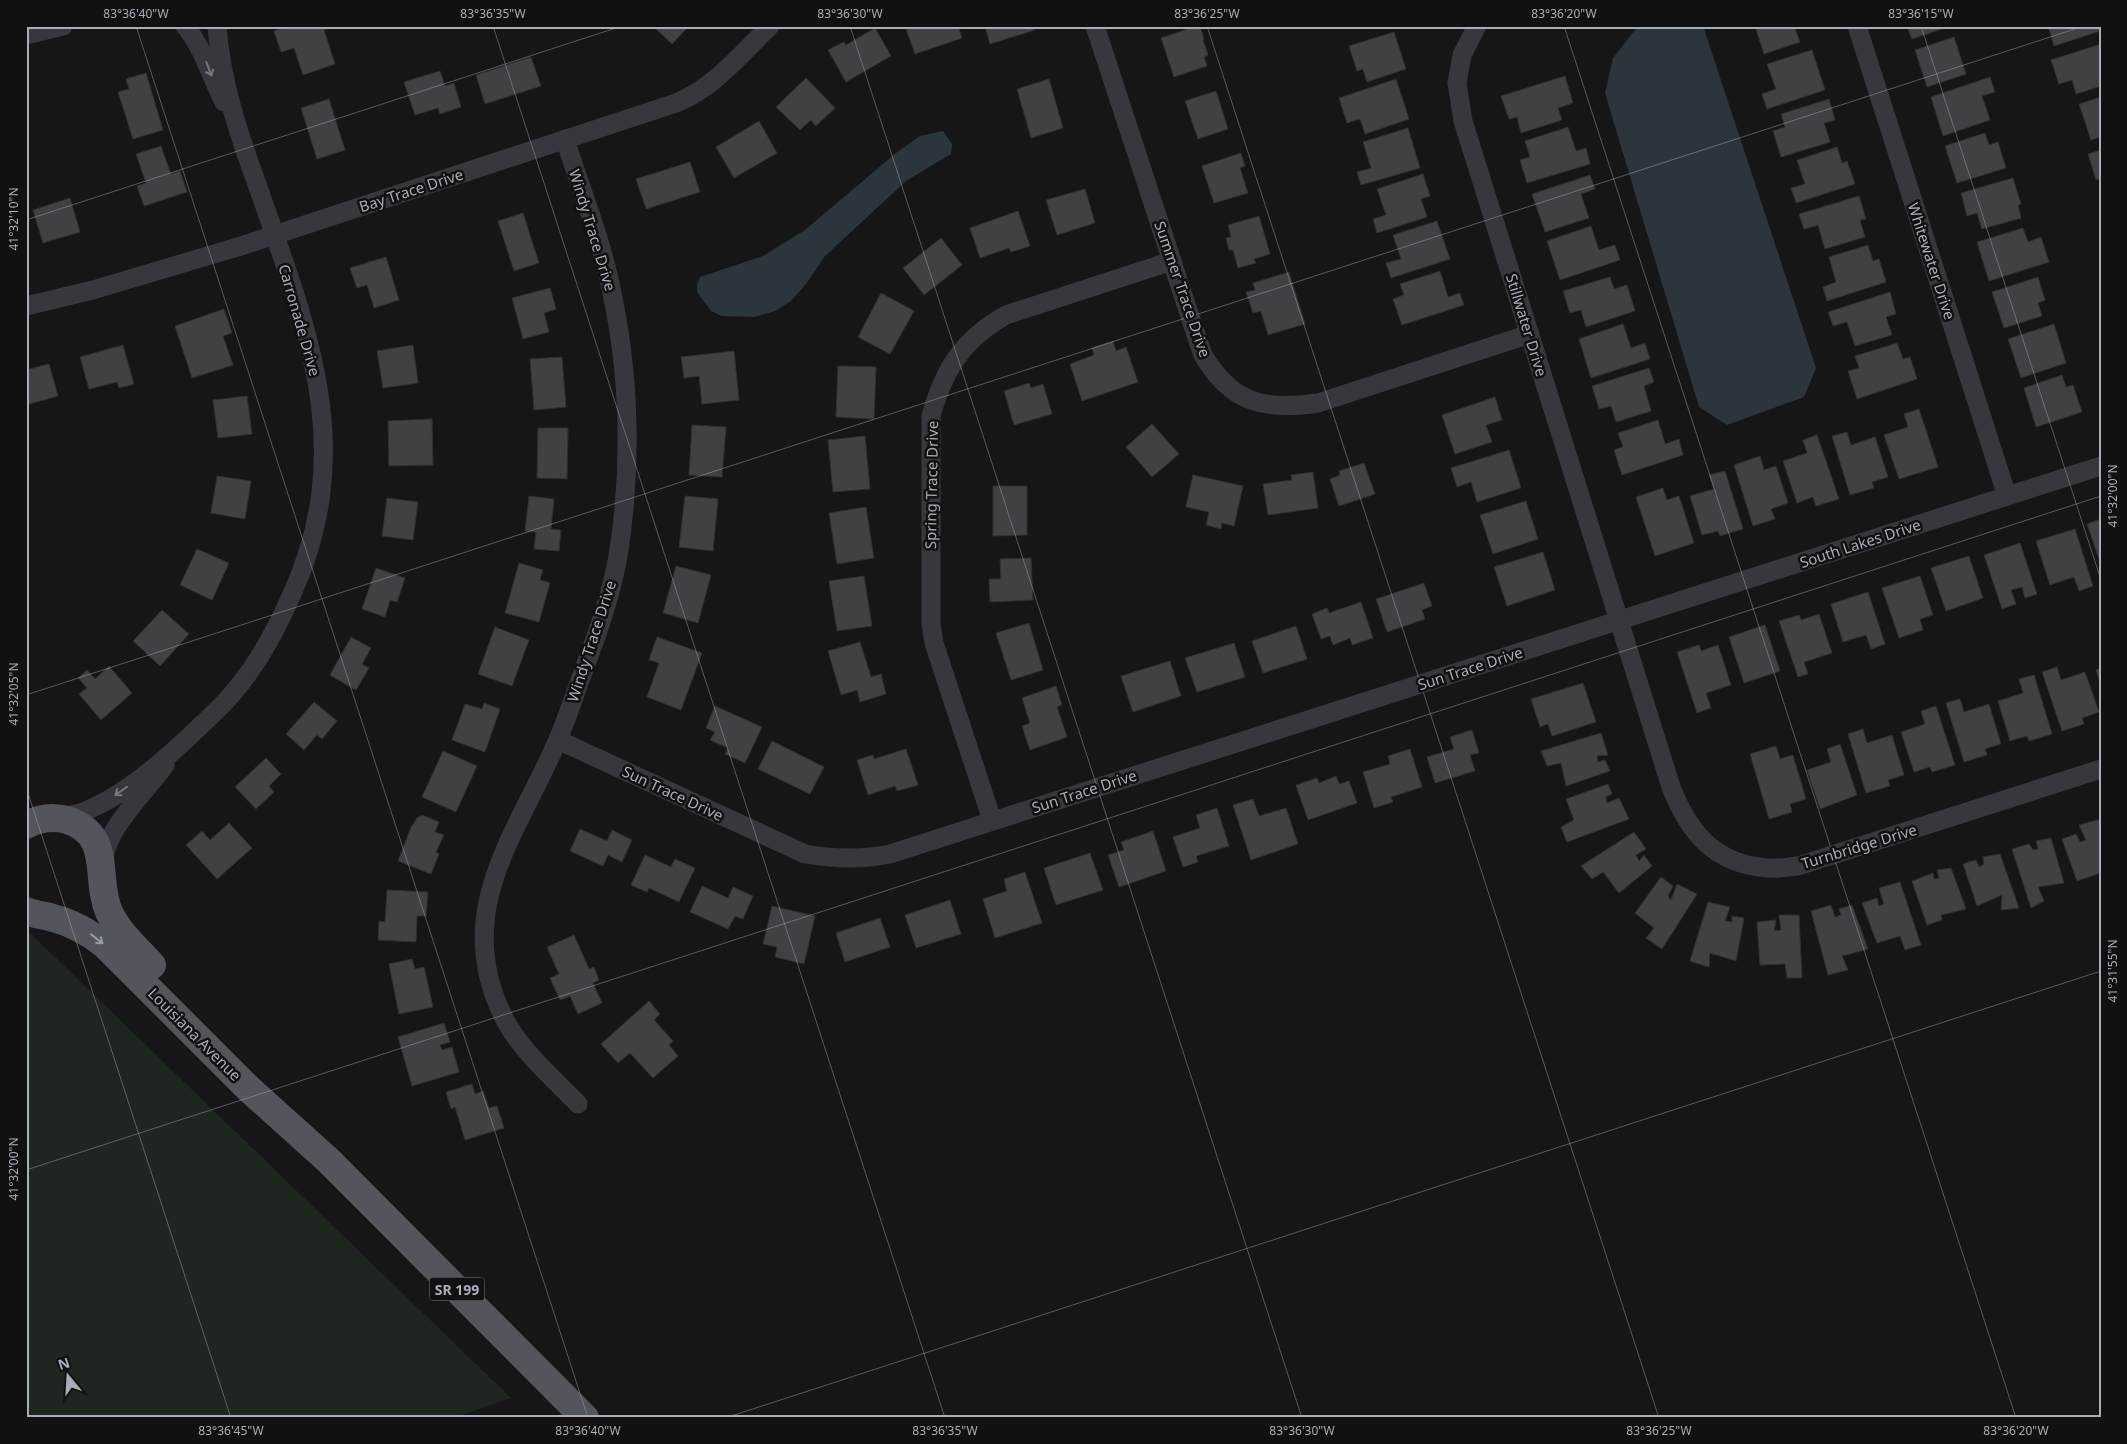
<svg xmlns="http://www.w3.org/2000/svg" width="2127" height="1444" font-family="'Noto Sans',sans-serif">
<style>
.green{fill:#1e261f}
.water{fill:#2c353c}
.building{fill:#404145;stroke:#303034}
.lines{fill:none;stroke-linecap:round;stroke-linejoin:round}
.street{stroke:#37383d;stroke-width:19}
.primary{stroke:#53555c;stroke-width:28}
.oneway{stroke:#757881}
.oneway2{stroke:#979ba6}
.ticks{fill:none;stroke:#a8adb8;stroke-width:1;stroke-opacity:0.45}
.labels{text-anchor:middle;dominant-baseline:central;stroke-width:5;stroke-linejoin:round;paint-order:stroke}
.shield{fill:#111113;stroke:#7b7e86;stroke-width:1}
.shield-label{font-size:14px;font-weight:bold;fill:#a8adb8}
.street-label{font-size:15px;fill:#a8adb8;stroke:#111113}
.neatline{fill:none;stroke:#a8adb8;stroke-width:2}
.ticks-label{font-size:12px;text-anchor:middle;fill:#a8adb8}
</style>
<rect width="100%" height="100%" fill="#161618"/>
<path class="green" d="M26,929L511,1398L453,1418H26Z"/>
<g class="water">
<path d="M1638,26H1703L1816,368L1804,397L1727,425L1699,407L1605,93L1613,58Z"/>
<path d="M943,131L952,144L951,154L906,181L825,256L806,284L791,301L775,311L754,317L722,316L711,311L697,292V285L700,277L763,256L805,230L896,153L920,136Z"/>
</g>
<g class="building">
<path d="M289,26H334L324,30L335,64L303,75L294,48L281,52L274,31Z"/>
<path d="M653,26H689L672,44Z"/>
<path d="M905,26H958L962,38L915,54Z"/>
<path d="M985,26H1033L1035,30L990,44Z"/>
<path d="M1197,26H1200L1204,39L1203,40L1208,55L1204,57L1207,66L1174,77L1161,38Z"/>
<path d="M1755,26H1794L1800,42L1764,54Z"/>
<path d="M1907,26H1951L1912,39Z"/>
<path d="M2048,26H2099L2100,31L2054,46Z"/>
<path d="M875,28L891,56L846,82L828,50L844,42L846,45Z"/>
<path d="M1394,32L1406,69L1367,82L1363,69L1357,71L1349,46Z"/>
<path d="M1954,37L1966,74L1927,87L1915,50Z"/>
<path d="M2101,44V86L2076,94L2072,80L2059,84L2051,60Z"/>
<path d="M1812,50L1825,90L1767,109L1762,94L1776,89L1767,64Z"/>
<path d="M531,57L541,86L485,104L476,75Z"/>
<path d="M440,71L445,86L454,83L461,107L440,114L438,108L415,115L404,82Z"/>
<path d="M146,73L163,130L133,139L118,92L129,89L126,79Z"/>
<path d="M1565,76L1573,103L1558,108L1562,120L1521,133L1517,117L1509,119L1501,96Z"/>
<path d="M1990,77L1995,92L1982,96L1990,120L1943,136L1931,97Z"/>
<path d="M806,78L835,108L816,126L811,120L800,130L776,107Z"/>
<path d="M1049,79L1063,128L1031,138L1017,89Z"/>
<path d="M1396,79L1409,119L1365,134L1360,119L1347,123L1339,98Z"/>
<path d="M1216,91L1228,129L1198,139L1185,101Z"/>
<path d="M2101,97V137L2091,140L2079,104Z"/>
<path d="M329,99L345,150L317,159L301,108Z"/>
<path d="M1829,99L1835,120L1824,123L1830,142L1781,157L1773,131L1785,127L1781,114Z"/>
<path d="M759,121L777,153L734,178L716,147Z"/>
<path d="M1568,127L1576,151L1586,148L1590,164L1527,183L1520,160L1530,157L1525,141Z"/>
<path d="M1408,128L1420,168L1361,185L1357,172L1371,168L1363,142Z"/>
<path d="M1985,133L1989,145L1998,142L2006,168L1957,183L1945,146Z"/>
<path d="M161,146L171,174L180,171L187,192L144,206L137,186L146,183L136,154Z"/>
<path d="M1837,147L1842,163L1847,161L1855,184L1796,203L1791,188L1805,184L1797,160Z"/>
<path d="M2101,150V178L2096,180L2088,154Z"/>
<path d="M1241,153L1245,166L1240,168L1248,193L1214,203L1202,166Z"/>
<path d="M690,162L700,192L646,209L636,179Z"/>
<path d="M1423,174L1430,196L1421,199L1427,217L1377,233L1373,219L1386,215L1377,189Z"/>
<path d="M1590,175L1595,189L1581,194L1589,218L1545,232L1532,194Z"/>
<path d="M2013,178L2021,204L2018,205L2021,218L1982,229L1977,213L1967,216L1961,193Z"/>
<path d="M1085,189L1095,223L1057,235L1046,200Z"/>
<path d="M1859,196L1866,219L1860,220L1865,237L1825,249L1818,225L1804,229L1799,214Z"/>
<path d="M70,198L80,232L43,243L33,210Z"/>
<path d="M1018,211L1030,246L1011,252L1009,248L980,258L970,228Z"/>
<path d="M523,213L539,263L514,271L498,221Z"/>
<path d="M1259,216L1270,254L1254,259L1256,263L1238,268L1233,250H1229L1226,238L1231,237L1228,225Z"/>
<path d="M1437,221L1450,259L1391,278L1386,263L1401,259L1393,235Z"/>
<path d="M1591,226L1599,250L1615,245L1620,260L1560,280L1547,241Z"/>
<path d="M2023,228L2028,242L2041,237L2049,262L1989,281L1977,242Z"/>
<path d="M941,238L962,265L924,295L903,268Z"/>
<path d="M1868,245L1873,261L1879,259L1886,282L1827,301L1823,287L1836,282L1829,257Z"/>
<path d="M386,257L399,300L374,308L367,285L357,288L350,268Z"/>
<path d="M1440,271L1448,297L1460,293L1464,305L1402,325L1393,299L1404,295L1400,284Z"/>
<path d="M1289,272L1305,324L1268,335L1261,311L1253,313L1246,292L1255,290L1253,283Z"/>
<path d="M1610,277L1614,289L1627,285L1635,311L1586,327L1581,310L1570,313L1563,291Z"/>
<path d="M2038,277L2045,300L2038,303L2042,316L2004,328L1992,292Z"/>
<path d="M550,288L556,309L544,313L549,332L523,339L512,298Z"/>
<path d="M1890,292L1896,314L1886,317L1892,335L1855,346L1847,322L1833,326L1828,312Z"/>
<path d="M881,293L914,311L890,354L858,337Z"/>
<path d="M224,309L232,333L223,336L233,365L192,378L175,326Z"/>
<path d="M1623,324L1631,348L1645,343L1650,359L1591,378L1579,339Z"/>
<path d="M2054,324L2066,363L2021,378L2008,339Z"/>
<path d="M1113,341L1116,351L1126,347L1138,382L1082,401L1070,364L1094,355L1092,348Z"/>
<path d="M1897,343L1903,359L1910,357L1917,379L1857,399L1848,371L1859,368L1855,356Z"/>
<path d="M123,345L134,384L119,388L117,382L89,389L80,357Z"/>
<path d="M413,345L418,383L383,388L377,351Z"/>
<path d="M734,351L739,400L702,404L699,376L684,378L681,357Z"/>
<path d="M562,357L566,407L534,410L530,359Z"/>
<path d="M49,364L58,396L26,405V370Z"/>
<path d="M838,366L876,367L874,419L836,417Z"/>
<path d="M1649,368L1654,382L1644,386L1651,411L1616,422L1611,406L1599,409L1592,386Z"/>
<path d="M2062,375L2066,387L2073,385L2082,412L2036,427L2024,388Z"/>
<path d="M1029,383L1031,388L1043,384L1052,414L1014,425L1004,391Z"/>
<path d="M247,396L252,434L218,438L213,400Z"/>
<path d="M1495,397L1502,420L1486,425L1492,442L1455,454L1442,415Z"/>
<path d="M1919,409L1938,467L1899,479L1884,435L1908,427L1904,414Z"/>
<path d="M432,419L433,465L389,466L388,421Z"/>
<path d="M1658,420L1665,444L1679,439L1683,455L1622,475L1614,450L1623,447L1618,433Z"/>
<path d="M1152,424L1179,454L1152,477L1126,447Z"/>
<path d="M692,425L726,427L722,477L689,475Z"/>
<path d="M538,428H568L567,479L537,478Z"/>
<path d="M1847,432L1851,445L1875,437L1888,477L1872,482L1874,488L1850,495L1832,436Z"/>
<path d="M1817,435L1839,499L1816,506L1813,497L1797,503L1783,461L1807,453L1803,440Z"/>
<path d="M865,436L870,489L833,492L828,440Z"/>
<path d="M1509,450L1521,488L1477,502L1471,482L1457,487L1451,468Z"/>
<path d="M1760,456L1764,470L1776,466L1788,503L1771,509L1775,519L1753,526L1734,465Z"/>
<path d="M1364,463L1375,494L1339,506L1330,479L1340,475L1339,471Z"/>
<path d="M1725,471L1743,529L1720,536L1718,531L1702,535L1690,496L1714,489L1709,475Z"/>
<path d="M1313,472L1318,508L1268,515L1263,484L1292,480L1291,475Z"/>
<path d="M1193,475L1243,486L1234,526L1222,523L1221,529L1206,525L1209,512L1186,507Z"/>
<path d="M217,476L251,481L245,519L211,513Z"/>
<path d="M993,486H1027V535L993,536Z"/>
<path d="M1663,488L1667,500L1679,496L1694,543L1655,556L1636,497Z"/>
<path d="M529,496L554,499L551,529L561,530L559,551L534,549L536,532L525,531Z"/>
<path d="M685,496L718,499L713,551L679,547Z"/>
<path d="M387,498L418,502L413,540L382,536Z"/>
<path d="M1526,501L1538,539L1493,554L1480,515Z"/>
<path d="M866,507L874,558L837,564L829,513Z"/>
<path d="M2101,519V565L2087,524Z"/>
<path d="M2075,529L2093,586L2079,591L2074,577L2050,585L2036,541Z"/>
<path d="M2020,543L2037,594L2025,598L2022,587L2011,590L2016,604L2002,609L1984,555Z"/>
<path d="M197,549L229,563L212,600L180,585Z"/>
<path d="M1543,552L1555,590L1507,606L1494,567Z"/>
<path d="M1969,556L1983,598L1946,611L1931,568Z"/>
<path d="M1031,558L1033,600L990,602L989,579H1001L1000,559Z"/>
<path d="M519,563L543,570L540,580L550,583L539,622L505,613Z"/>
<path d="M676,566L711,575L698,623L663,613Z"/>
<path d="M376,568L405,578L397,602L390,600L385,617L362,609Z"/>
<path d="M864,576L872,626L837,631L829,581Z"/>
<path d="M1920,576L1933,615L1920,619L1923,630L1899,638L1882,588Z"/>
<path d="M1424,583L1432,606L1422,610L1425,619L1387,632L1376,599Z"/>
<path d="M1868,592L1885,644L1871,649L1866,635L1843,642L1831,604Z"/>
<path d="M1361,602L1373,638L1352,645L1350,638L1333,645L1330,636L1321,639L1312,614L1327,608L1329,613Z"/>
<path d="M162,610L189,634L160,666L133,641Z"/>
<path d="M1819,614L1832,653L1804,662L1808,674L1798,677L1779,621L1799,615L1801,620Z"/>
<path d="M1029,623L1043,670L1011,680L996,633Z"/>
<path d="M1765,625L1780,671L1744,683L1729,637Z"/>
<path d="M1296,626L1307,659L1263,673L1252,641Z"/>
<path d="M495,627L529,640L512,686L478,674Z"/>
<path d="M351,637L371,648L362,664L369,668L356,690L330,675Z"/>
<path d="M657,637L702,653L681,710L647,697L659,663L649,660Z"/>
<path d="M860,642L871,677L881,674L886,694L860,702L857,690L841,695L828,651Z"/>
<path d="M1234,643L1245,677L1197,692L1185,658Z"/>
<path d="M1699,645L1701,651L1718,645L1731,685L1706,693L1711,708L1697,713L1677,652Z"/>
<path d="M1170,661L1181,696L1133,712L1121,676Z"/>
<path d="M109,666L132,693L101,720L79,694L87,688L78,678L87,670L95,679Z"/>
<path d="M2057,667L2061,680L2085,672L2099,712L2082,718L2084,724L2062,731L2042,672Z"/>
<path d="M2101,668V687L2096,670Z"/>
<path d="M2034,675L2052,734L2029,741L2027,736L2010,741L1998,701L2023,693L2019,679Z"/>
<path d="M1583,683L1596,722L1552,736L1548,724L1540,727L1531,699Z"/>
<path d="M1056,686L1062,705L1057,707L1067,737L1030,750L1022,726L1030,723L1022,698Z"/>
<path d="M1960,699L1964,712L1989,704L2001,744L1985,749L1987,755L1964,762L1946,703Z"/>
<path d="M314,702L337,721L322,739L317,735L304,750L286,734Z"/>
<path d="M484,703L500,709L485,752L452,740L465,704L482,709Z"/>
<path d="M715,706L762,727L745,763L725,754L728,748L710,740L715,732L706,728Z"/>
<path d="M1936,706L1955,765L1932,772L1930,767L1914,772L1901,732L1925,724L1921,711Z"/>
<path d="M1863,729L1867,743L1892,735L1904,775L1888,780L1890,786L1866,793L1848,734Z"/>
<path d="M1472,730L1479,753L1470,755L1475,771L1435,783L1427,757L1454,749L1450,737Z"/>
<path d="M1601,733L1608,755L1597,756L1598,762L1605,760L1610,771L1566,786L1561,763L1547,766L1541,751Z"/>
<path d="M772,741L824,767L810,794L758,769Z"/>
<path d="M1840,744L1857,795L1820,809L1807,770L1831,762L1827,749Z"/>
<path d="M1776,746L1780,759L1793,755L1806,799L1790,804L1792,812L1769,819L1750,754Z"/>
<path d="M906,749L918,785L897,791L895,786L868,795L857,760L873,755L874,759Z"/>
<path d="M1410,749L1422,787L1391,797L1393,802L1374,808L1363,772L1390,764L1388,756Z"/>
<path d="M443,751L477,766L456,812L422,797Z"/>
<path d="M266,758L281,774L269,786L274,792L256,809L235,787Z"/>
<path d="M1336,776L1339,784L1349,781L1357,803L1308,820L1296,785L1317,778L1319,783Z"/>
<path d="M1608,784L1612,794L1606,797L1607,803L1619,798L1629,819L1567,842L1561,827L1574,820L1566,799Z"/>
<path d="M1253,799L1259,816L1286,808L1298,844L1251,860L1233,805Z"/>
<path d="M1217,808L1229,846L1196,856L1198,862L1183,867L1173,837L1200,828L1196,815Z"/>
<path d="M422,815L439,822L435,832L444,835L436,852L439,854L431,874L398,861L412,825H413L417,818Z"/>
<path d="M2101,819V873L2077,881L2062,839L2076,834L2080,842L2086,840L2079,825Z"/>
<path d="M229,823L252,848L217,879L186,845L202,831L210,840Z"/>
<path d="M580,829L607,841L612,830L632,840L622,862L608,855L603,866L570,851Z"/>
<path d="M1153,831L1166,871L1119,887L1108,855L1124,850L1121,842Z"/>
<path d="M1634,832L1646,849L1636,855L1639,861L1644,855L1652,866L1619,893L1603,872L1592,879L1581,866Z"/>
<path d="M2051,838L2064,883L2038,887L2044,901L2031,908L2012,849L2029,844L2033,850L2038,849L2036,841Z"/>
<path d="M1090,853L1103,890L1056,905L1044,868Z"/>
<path d="M2000,854L2019,908L2001,910L2002,895L1977,906L1963,864L1976,860L1979,867L1984,864L1983,857Z"/>
<path d="M645,855L671,867L675,859L695,868L679,902L649,888L647,892L631,885Z"/>
<path d="M1951,868L1966,909L1941,915L1942,920L1927,925L1912,881L1933,873L1934,879L1939,878L1937,870Z"/>
<path d="M1025,872L1042,923L995,938L983,899L1007,891L1004,879Z"/>
<path d="M1661,877L1673,886L1668,896L1671,900L1677,884L1697,894L1662,949L1646,938L1654,928L1635,913Z"/>
<path d="M1900,882L1921,945L1905,950L1900,936L1877,943L1862,903L1877,898L1879,906L1884,904L1879,888Z"/>
<path d="M702,886L728,898L733,887L753,896L743,919L735,916L728,929L690,912Z"/>
<path d="M387,890L428,892L426,916H417L416,942L378,940L379,921L385,922Z"/>
<path d="M950,900L961,934L916,948L905,915Z"/>
<path d="M1708,902L1730,907L1725,921L1732,922V916L1744,918L1736,961L1710,953L1709,967L1690,961Z"/>
<path d="M1831,905L1835,917L1841,915L1839,909L1852,905L1868,949L1842,956L1848,970L1828,975L1811,911Z"/>
<path d="M772,906L815,916L804,964L775,957L777,947L763,944Z"/>
<path d="M1779,915H1799L1802,978H1787L1785,964L1760,965L1757,922L1776,920L1774,931L1781,930Z"/>
<path d="M880,918L890,947L845,962L836,933Z"/>
<path d="M574,935L589,969L594,967L599,980L593,983L602,1003L578,1014L570,996L560,1000L550,978L559,974L547,947Z"/>
<path d="M412,959L415,969L424,967L433,1007L399,1014L389,964Z"/>
<path d="M649,1001L660,1014L654,1020L673,1041L669,1045L678,1056L653,1078L630,1053L618,1063L601,1044Z"/>
<path d="M444,1023L450,1042L440,1045L442,1050L452,1047L459,1072L412,1086L398,1037Z"/>
<path d="M472,1084L475,1094L483,1091L489,1108L497,1106L504,1128L465,1140L455,1107L451,1109L446,1092Z"/>
</g>
<g class="lines">
<g class="street">
<path d="M185,26C204,49 211,77 224,102"/>
<path d="M1095,26L1202,353C1230,403 1264,411 1318,403L1530,334"/>
<path d="M1477,26L1462,55L1457,83L1463,121L1671,787C1689,833 1715,864 1767,868C1777,869 1788,867 1798,866L2101,769"/>
<path d="M1857,26L2007,496"/>
<path d="M26,35L63,26"/>
<path d="M565,139C581,190 602,241 612,293C630,379 632,462 619,550C612,596 595,640 579,683C572,703 565,723 557,742C516,835 451,913 504,1018C520,1050 554,1079 578,1104"/>
<path d="M26,306L93,290L241,246L676,103C714,88 741,54 770,26"/>
<path d="M558,740L805,854C834,859 861,860 890,854L2101,466"/>
<path d="M59,818C69,815 81,814 90,809C136,789 181,745 217,710C251,677 273,637 292,594C358,448 307,328 258,187C239,135 221,82 217,26"/>
<path d="M992,820L934,643L931,624V416C944,369 963,339 1006,315L1172,261"/>
<path d="M102,862C105,852 108,842 113,833C127,808 148,788 165,765"/>
</g>
<g class="primary">
<path d="M26,825C40,818 53,816 67,820C114,835 94,878 109,912C119,933 136,948 152,965"/>
<path d="M26,911C36,915 43,915 53,918C73,923 90,933 106,946L249,1089L329,1161L585,1418"/>
</g>
</g>
<defs><path id="oneway-shaft" d="M-6 0H5M1.5-3L5.5 0L1.5 3" fill="none" stroke-width="1.6" stroke-linecap="round" stroke-linejoin="round" transform="scale(1.25)"/></defs>
<g class="oneway">
<use href="#oneway-shaft" transform="translate(209 69) rotate(69)"/>
<use href="#oneway-shaft" transform="translate(121 791) rotate(145)"/>
</g>
<use class="oneway2" href="#oneway-shaft" transform="translate(97 939) rotate(38)"/>
<path class="ticks" d="M136,26L588,1418M493,26L945,1418M850,26L1302,1418M1207,26L1659,1418M1564,26L2016,1418M1921,26L2101,580M26,220L622,26M26,695L2084,26M26,787L231,1418M26,1170L2101,496M725,1418L2101,971"/>
<g class="labels">
<rect class="shield" x="429.5" y="1277.5" width="55" height="23" rx="4"/>
<g class="shield-label">
<text x="457" y="1289">SR 199</text>
</g>
<g class="street-label">
<text transform="translate(411 190) rotate(-18)">Bay Trace Drive</text>
<text transform="translate(593 230) rotate(73)">Windy Trace Drive</text>
<text transform="translate(1932 261) rotate(72)">Whitewater Drive</text>
<text transform="translate(1183 289) rotate(71)">Summer Trace Drive</text>
<text transform="translate(300 320) rotate(74)">Carronade Drive</text>
<text transform="translate(1527 325) rotate(73)">Stillwater Drive</text>
<text transform="translate(931 485) rotate(-89)">Spring Trace Drive</text>
<text transform="translate(1860 543) rotate(-18)">South Lakes Drive</text>
<text transform="translate(591 641) rotate(-72)">Windy Trace Drive</text>
<text transform="translate(1470 668) rotate(-18)">Sun Trace Drive</text>
<text transform="translate(1084 791) rotate(-18)">Sun Trace Drive</text>
<text transform="translate(673 793) rotate(25)">Sun Trace Drive</text>
<text transform="translate(1859 846) rotate(-17)">Turnbridge Drive</text>
<text transform="translate(195 1034) rotate(45)">Louisiana Avenue</text>
</g>
</g>
<rect width="2127" height="1444" fill="none" stroke="#111113" stroke-width="55"/>
<g transform="translate(68 1376) rotate(342)" stroke="#111113" stroke-width="4" paint-order="stroke">
<path d="M0-4L9 19L0 12L-9 19Z" fill="#a8adb8"/>
<text y="-8" font-size="14" font-weight="bold" text-anchor="middle" fill="#a8adb8">N</text>
</g>
<rect x="28" y="28" width="2072" height="1388" class="neatline"/>
<g class="ticks-label">
<text x="136" y="18">83°36'40"W</text>
<text x="493" y="18">83°36'35"W</text>
<text x="850" y="18">83°36'30"W</text>
<text x="1207" y="18">83°36'25"W</text>
<text x="1564" y="18">83°36'20"W</text>
<text x="1921" y="18">83°36'15"W</text>
<text transform="translate(14 219) rotate(-90)" y="4">41°32'10"N</text>
<text transform="translate(2113 496) rotate(-90)" y="4">41°32'00"N</text>
<text transform="translate(14 694) rotate(-90)" y="4">41°32'05"N</text>
<text transform="translate(2113 971) rotate(-90)" y="4">41°31'55"N</text>
<text transform="translate(14 1169) rotate(-90)" y="4">41°32'00"N</text>
<text x="231" y="1435">83°36'45"W</text>
<text x="588" y="1435">83°36'40"W</text>
<text x="945" y="1435">83°36'35"W</text>
<text x="1302" y="1435">83°36'30"W</text>
<text x="1659" y="1435">83°36'25"W</text>
<text x="2016" y="1435">83°36'20"W</text>
</g>
</svg>
